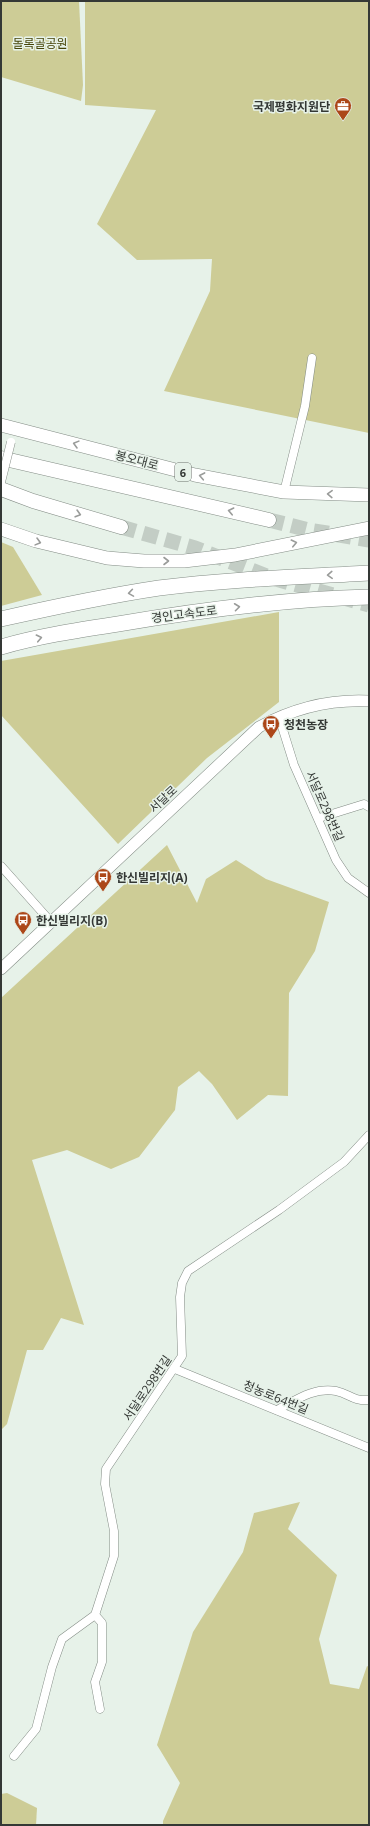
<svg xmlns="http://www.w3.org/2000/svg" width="370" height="1826" font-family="'Open Sans','Noto Sans KR',sans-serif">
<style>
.green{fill:#cdcc96}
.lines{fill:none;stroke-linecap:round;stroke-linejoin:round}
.motorway-tunnel{stroke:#c3cdc5;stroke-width:15;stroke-dasharray:15 8;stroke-linecap:butt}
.minor-casing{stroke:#838c85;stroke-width:9}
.tertiary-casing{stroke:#838c85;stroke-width:12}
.primary-casing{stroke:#838c85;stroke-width:14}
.trunk-casing{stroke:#838c85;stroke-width:15}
.motorway-casing{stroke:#838c85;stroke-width:16}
.minor{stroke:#fff;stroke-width:8}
.tertiary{stroke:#fff;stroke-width:11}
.primary{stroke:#fff;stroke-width:13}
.trunk{stroke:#fff;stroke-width:14}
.motorway{stroke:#fff;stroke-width:15}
.minor-bridge-casing{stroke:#838c85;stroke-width:9;stroke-linecap:butt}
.minor-bridge{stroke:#fff;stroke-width:8}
.oneway{stroke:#9a9c9a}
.labels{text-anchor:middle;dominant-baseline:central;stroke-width:3;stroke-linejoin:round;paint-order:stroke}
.shield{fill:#e7f2e9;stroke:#6a706b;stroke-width:1}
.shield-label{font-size:11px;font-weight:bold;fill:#343835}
.park-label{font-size:12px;fill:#474508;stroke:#e7f2e9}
.poi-label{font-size:12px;font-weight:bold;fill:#343835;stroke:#e7f2e9;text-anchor:start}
.street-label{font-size:12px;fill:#343835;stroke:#e7f2e9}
</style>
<rect width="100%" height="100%" fill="#e7f2e9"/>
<g class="green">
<path d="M1,1H79L83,85L81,101L1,77Z"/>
<path d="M85,1H369V433L164,391L210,291L212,259L137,260L97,224L156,110L85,105Z"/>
<path d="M1,542L13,547L42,595L1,606Z"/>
<path d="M279,612V702L207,758L118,844L1,715V661Z"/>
<path d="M167,845L197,903L206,879L236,860L266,879L329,902L315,951L289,993L288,1096L268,1095L237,1120L212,1084L199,1071L178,1087L175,1110L139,1157L111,1169L67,1150L32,1160L84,1325L61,1318L43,1350H27L7,1424L1,1430V998Z"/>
<path d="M300,1502L288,1529L337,1575L319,1639L330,1684L359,1689L367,1666L369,1667V1825H163V1821L180,1783L157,1745L193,1632L243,1552L254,1513Z"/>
<path d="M7,1793L37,1808L36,1825H1V1794Z"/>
</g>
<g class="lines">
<g class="motorway-tunnel">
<path d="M269,520L309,530L369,540"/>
<path d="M121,527L195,548L272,578L369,605"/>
</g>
<defs>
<g id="minor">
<path d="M284,492L305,406L312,358"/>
<path d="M279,717L294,765L336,860L348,878L369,893"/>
<path d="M319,818L364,804L369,807"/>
<path d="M1,866L51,922"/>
<path d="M175,1369L369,1448"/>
<path d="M277,1410C296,1400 314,1387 336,1391C350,1394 352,1401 369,1400"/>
<path d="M95,1615L102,1623V1662L95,1682L100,1709"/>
<path d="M14,1756L36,1729L52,1667L62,1639L95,1615L114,1556V1531L105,1484L106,1469L182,1356L180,1297L182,1283L188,1271L279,1210L344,1162L369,1135"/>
</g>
<path id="tertiary" d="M1,969L259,727C294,708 330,699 369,701"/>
<g id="primary">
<path d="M1,425L195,475L284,492L369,495"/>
<path d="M1,529L36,541L107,558L144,561H184L235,555L369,528"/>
</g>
<g id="trunk">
<path d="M1,458L269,520"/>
<path d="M1,489L33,501L121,527"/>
</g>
<g id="motorway">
<path d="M1,619C54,607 106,596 159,588C229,579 299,577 369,573"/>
<path d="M1,647C39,636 79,630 118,624C200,610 285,599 369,597"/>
</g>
</defs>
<use href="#minor" class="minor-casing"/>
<use href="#tertiary" class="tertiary-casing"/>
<use href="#primary" class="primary-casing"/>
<use href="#trunk" class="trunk-casing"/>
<use href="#motorway" class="motorway-casing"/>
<use href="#minor" class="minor"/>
<use href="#tertiary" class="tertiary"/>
<use href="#primary" class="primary"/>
<use href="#trunk" class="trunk"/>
<use href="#motorway" class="motorway"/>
<defs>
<path id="minor-bridge" d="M1,482L11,442"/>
</defs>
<use href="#minor-bridge" class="minor-bridge-casing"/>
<use href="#minor-bridge" class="minor-bridge"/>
</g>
<defs><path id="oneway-chevron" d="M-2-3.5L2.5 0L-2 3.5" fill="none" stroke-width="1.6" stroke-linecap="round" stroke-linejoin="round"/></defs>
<g class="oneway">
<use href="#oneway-chevron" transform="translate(76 444) rotate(-165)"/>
<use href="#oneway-chevron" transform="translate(202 476) rotate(-169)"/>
<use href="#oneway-chevron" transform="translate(330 494) rotate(-178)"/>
<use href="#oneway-chevron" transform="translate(231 511) rotate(-167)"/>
<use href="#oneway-chevron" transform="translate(78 514) rotate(16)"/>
<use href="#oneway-chevron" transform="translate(38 542) rotate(15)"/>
<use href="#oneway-chevron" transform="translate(294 543) rotate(-13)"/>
<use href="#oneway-chevron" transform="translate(166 561)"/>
<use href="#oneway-chevron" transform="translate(330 575) rotate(177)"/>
<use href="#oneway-chevron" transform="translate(131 593) rotate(171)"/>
<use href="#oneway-chevron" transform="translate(237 607) rotate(-7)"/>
<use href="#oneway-chevron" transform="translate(39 638) rotate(-12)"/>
</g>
<defs>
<symbol id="office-pin" viewBox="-11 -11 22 30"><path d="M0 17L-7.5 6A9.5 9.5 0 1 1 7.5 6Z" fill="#ac4719" stroke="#e7f2e9"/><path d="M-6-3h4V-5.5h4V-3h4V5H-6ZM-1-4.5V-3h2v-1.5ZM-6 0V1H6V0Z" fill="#fff"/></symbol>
<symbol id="bus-pin" viewBox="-11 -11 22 30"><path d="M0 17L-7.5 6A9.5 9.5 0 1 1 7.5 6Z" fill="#ac4719" stroke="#e7f2e9"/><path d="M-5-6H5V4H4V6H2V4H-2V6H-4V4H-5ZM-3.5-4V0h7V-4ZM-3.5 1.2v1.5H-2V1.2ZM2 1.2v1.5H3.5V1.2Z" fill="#fff"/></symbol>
</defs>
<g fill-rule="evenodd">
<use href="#office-pin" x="333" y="96" width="20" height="27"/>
<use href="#bus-pin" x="261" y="714" width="20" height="27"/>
<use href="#bus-pin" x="93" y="867" width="20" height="27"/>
<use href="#bus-pin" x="13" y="910" width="20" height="27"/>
</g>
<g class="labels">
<rect class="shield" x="175" y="463" width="16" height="18" rx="3"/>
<g class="shield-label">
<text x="183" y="472">6</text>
</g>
<g class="park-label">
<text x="40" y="43">돌록골공원</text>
</g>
<g class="poi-label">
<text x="330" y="106" text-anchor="end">국제평화지원단</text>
<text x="284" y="724">청천농장</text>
<text x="116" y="877">한신빌리지(A)</text>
<text x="36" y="920">한신빌리지(B)</text>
</g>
<g class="street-label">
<text transform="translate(137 460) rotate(15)">봉오대로</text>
<text transform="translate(184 614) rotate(-7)">경인고속도로</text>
<text transform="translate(163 799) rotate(-43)">서달로</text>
<text transform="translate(325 806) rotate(66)">서달로298번길</text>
<text transform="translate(147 1388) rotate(-56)">서달로298번길</text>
<text transform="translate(276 1397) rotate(22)">청농로64번길</text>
</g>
</g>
<rect width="370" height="1826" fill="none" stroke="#343835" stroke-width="4"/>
</svg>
